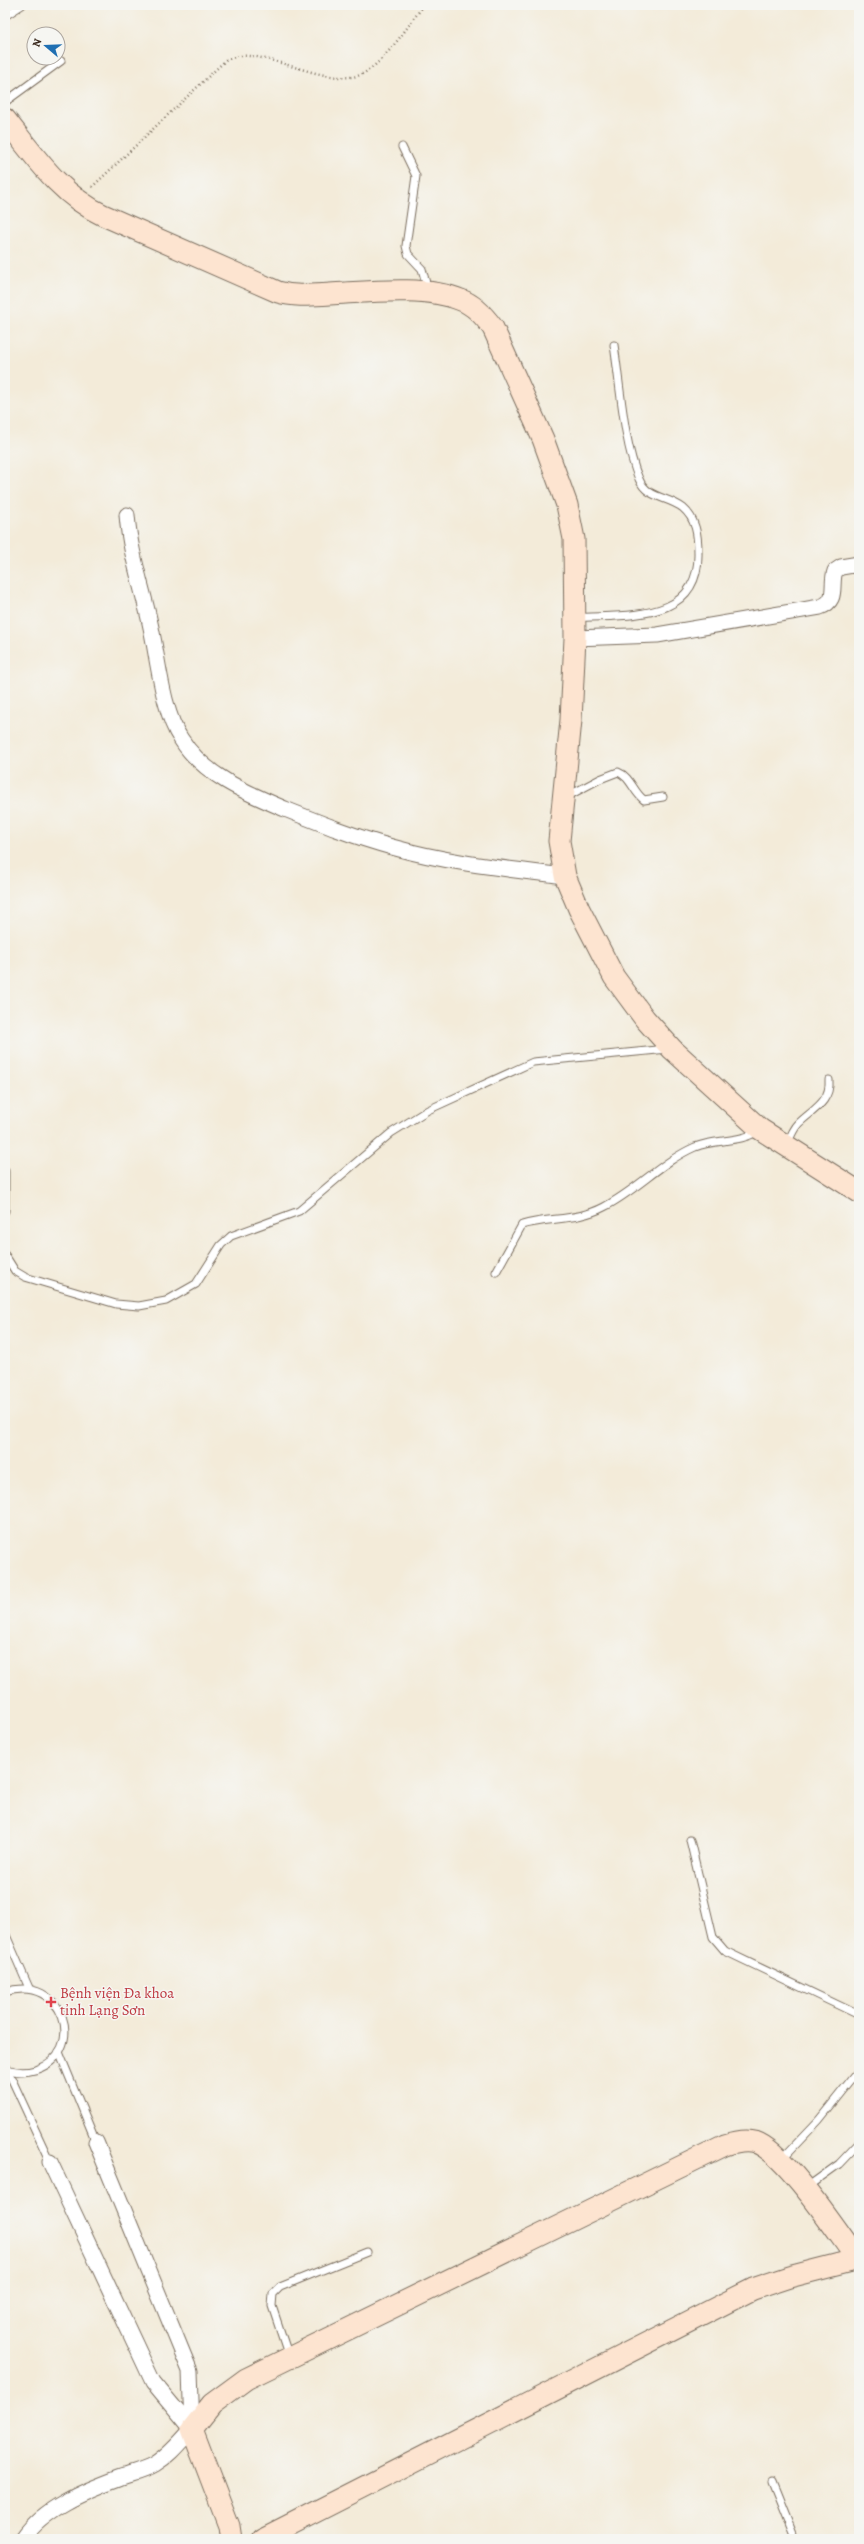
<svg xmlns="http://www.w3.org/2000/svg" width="864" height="2544" font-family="Alegreya,serif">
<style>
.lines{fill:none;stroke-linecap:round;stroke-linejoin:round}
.lane-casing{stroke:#7b6e5f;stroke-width:9}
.street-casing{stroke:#7b6e5f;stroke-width:17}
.secondary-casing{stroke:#7b6e5f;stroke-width:23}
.path{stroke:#7b6e5f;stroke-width:2.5;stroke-dasharray:1 3;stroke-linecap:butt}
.lane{stroke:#fff;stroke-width:7}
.street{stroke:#fff;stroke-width:15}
.secondary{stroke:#fde4d0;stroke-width:21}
.health-dot{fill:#e0444e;stroke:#f6f6f2;stroke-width:1.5}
.labels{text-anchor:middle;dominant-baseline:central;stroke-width:3;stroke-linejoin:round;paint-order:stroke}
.health-label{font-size:15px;fill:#be3a42;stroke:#f6f6f2;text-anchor:start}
</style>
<rect width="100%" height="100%" fill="#f6f6f2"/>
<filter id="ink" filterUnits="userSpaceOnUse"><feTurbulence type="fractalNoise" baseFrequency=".025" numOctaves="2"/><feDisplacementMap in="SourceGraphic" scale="8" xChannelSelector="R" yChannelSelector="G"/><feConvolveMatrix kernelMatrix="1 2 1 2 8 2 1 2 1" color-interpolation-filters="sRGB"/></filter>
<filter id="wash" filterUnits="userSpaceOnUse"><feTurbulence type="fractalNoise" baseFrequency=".012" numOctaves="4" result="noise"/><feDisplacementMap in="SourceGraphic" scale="16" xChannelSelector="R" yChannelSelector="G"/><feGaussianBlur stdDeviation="0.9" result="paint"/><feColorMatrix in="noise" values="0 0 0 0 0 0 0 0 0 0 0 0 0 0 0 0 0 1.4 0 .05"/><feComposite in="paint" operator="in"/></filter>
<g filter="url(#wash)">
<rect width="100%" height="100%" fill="#f3ebd9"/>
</g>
<g filter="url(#ink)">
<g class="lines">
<defs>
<g id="lane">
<path d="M5,16L22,5"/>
<path d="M5,102L61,61"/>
<path d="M402,147L416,176L406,246L408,254L422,269L428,290"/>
<path d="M576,618C627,614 700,623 698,552C698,535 696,519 683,508C668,496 647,499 639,479C624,445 620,384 614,345"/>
<path d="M566,797L600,779L618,772C631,777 633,792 644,800L663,797"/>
<path d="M787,1145C790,1137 793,1129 799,1123C812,1110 831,1102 829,1080"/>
<path d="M5,1171V1211"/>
<path d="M5,1255L15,1271L25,1277L116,1304L139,1306L166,1301L196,1284L221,1245L231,1236L299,1211L391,1133L428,1110L533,1062L668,1049"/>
<path d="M496,1272L522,1225C549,1217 578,1221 604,1207C637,1190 661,1162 695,1147C717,1138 740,1144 759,1130"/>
<path d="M690,1840L713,1937L725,1951L859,2015"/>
<path d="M5,1933L29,1988"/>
<path d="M5,1992C64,1973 89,2052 35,2070C25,2073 14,2072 5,2068"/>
<path d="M59,2052L96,2142"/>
<path d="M7,2069L50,2162"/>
<path d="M781,2160L819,2120L859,2070"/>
<path d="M807,2187L839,2164L859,2143"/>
<path d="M289,2357L272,2306L273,2294L280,2287L367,2252"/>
<path d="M772,2482L795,2539"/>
</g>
<g id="street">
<path d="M127,515C130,553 142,586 150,623C158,657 162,711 181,739C203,775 247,793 285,809C320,823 355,837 392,847C448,863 508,869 565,876"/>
<path d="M575,638L657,635L820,607C839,601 830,585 835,571L841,567L859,564"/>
<path d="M50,2162L153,2382L192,2429"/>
<path d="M22,2539C44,2507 84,2491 119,2478C130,2474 144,2471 154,2465C169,2456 180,2442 192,2429L190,2371L96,2142"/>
</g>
<g id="secondary">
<path d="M5,119C34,155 60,195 103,215L278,292C295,297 312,295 330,294C368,292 425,285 461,300C475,305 485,317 493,328L543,439L567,505L574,539L575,638L571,720L559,841L565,876L579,909L614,977L645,1019L672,1049L760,1129L859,1192"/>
<path d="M231,2539L229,2526L192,2429L212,2404L246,2379L725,2145C734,2142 745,2139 755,2142C785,2152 837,2232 857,2259"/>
<path d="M262,2539L753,2289L789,2277L859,2259"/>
</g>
</defs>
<use href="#lane" class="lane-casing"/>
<use href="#street" class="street-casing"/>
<use href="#secondary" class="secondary-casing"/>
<path class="path" d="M92,187L226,60C242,53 254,56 270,60C294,66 334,82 357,76C381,69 409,24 424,5"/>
<use href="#lane" class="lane"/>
<use href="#street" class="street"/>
<use href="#secondary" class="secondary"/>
</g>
</g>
<path class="health-dot" d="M49 1996h4v4h4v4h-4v4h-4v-4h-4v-4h4z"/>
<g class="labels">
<g class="health-label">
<text x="60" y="1993">Bệnh viện Đa khoa<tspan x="60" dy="17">tỉnh Lạng Sơn</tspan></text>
</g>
</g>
<rect width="864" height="2544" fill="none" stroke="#f6f6f2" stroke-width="20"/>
<g transform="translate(46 46) rotate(289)"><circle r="19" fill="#f6f6f2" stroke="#aba49d"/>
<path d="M0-3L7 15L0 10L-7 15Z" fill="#1f6fb2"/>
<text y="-6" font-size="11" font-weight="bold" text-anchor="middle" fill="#3b2a1e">N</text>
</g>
</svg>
